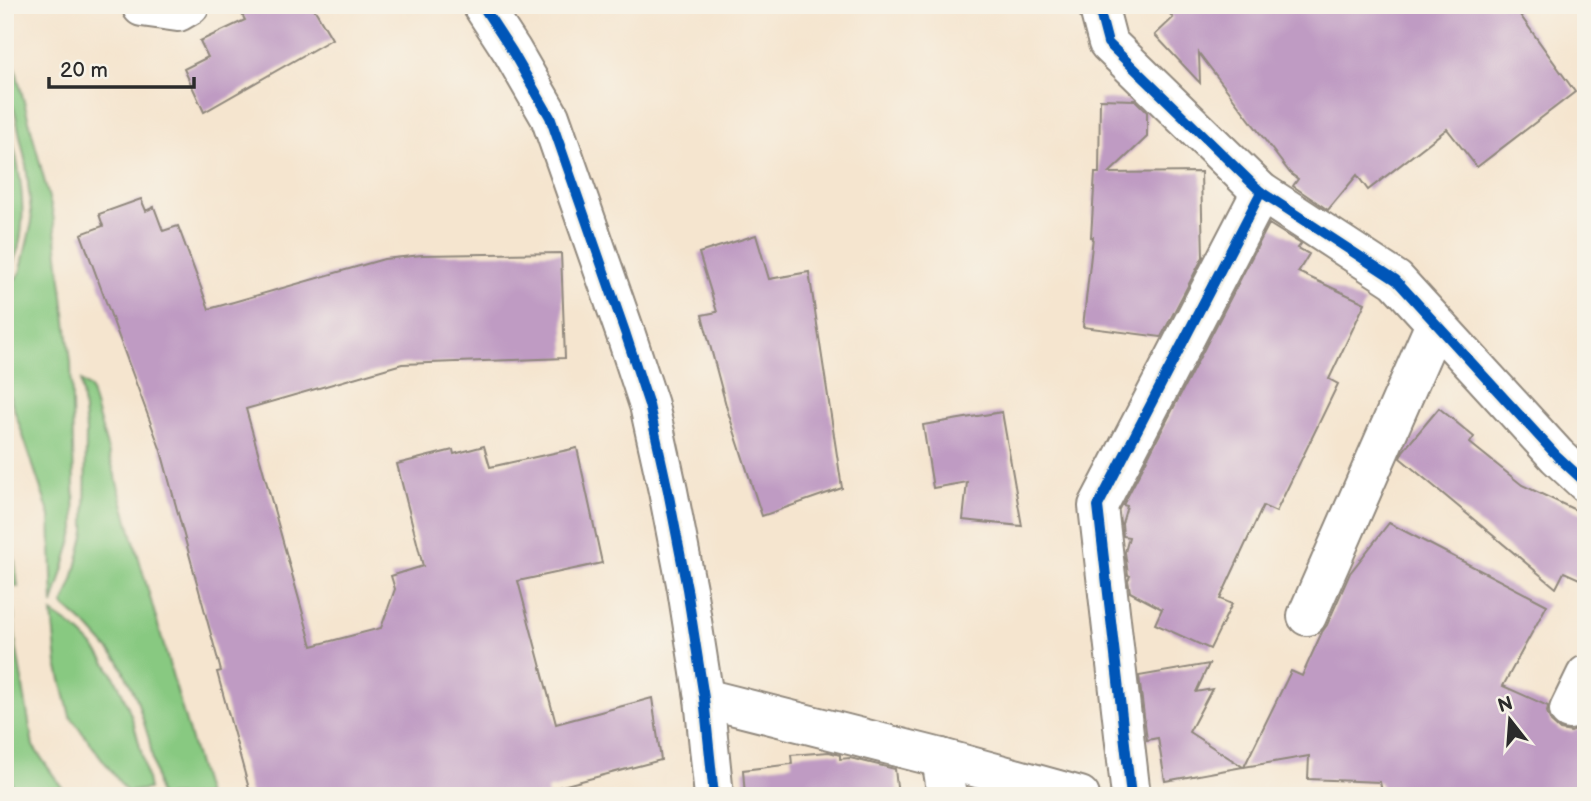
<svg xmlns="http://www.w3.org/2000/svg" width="1591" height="801" font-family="'Balsamiq Sans',sans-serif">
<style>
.grass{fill:#88c981;stroke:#5a7a56;stroke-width:2}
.building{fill:#bf9bc3}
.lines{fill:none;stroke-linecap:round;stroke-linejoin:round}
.street-casing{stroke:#90887d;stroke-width:42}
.secondary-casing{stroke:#90887d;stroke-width:42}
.street{stroke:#fff;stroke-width:38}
.secondary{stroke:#fff;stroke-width:38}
.cycleway-casing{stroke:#f7f3e8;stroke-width:15}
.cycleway{stroke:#0057b8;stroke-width:10}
</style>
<rect width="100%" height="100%" fill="#f7f3e8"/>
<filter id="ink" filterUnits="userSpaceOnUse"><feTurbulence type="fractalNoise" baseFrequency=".0143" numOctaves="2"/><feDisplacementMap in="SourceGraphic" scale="14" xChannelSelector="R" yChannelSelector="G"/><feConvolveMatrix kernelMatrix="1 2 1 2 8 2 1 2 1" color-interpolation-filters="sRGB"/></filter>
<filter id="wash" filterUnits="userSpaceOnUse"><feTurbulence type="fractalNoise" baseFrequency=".00686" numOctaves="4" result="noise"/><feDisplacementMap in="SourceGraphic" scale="28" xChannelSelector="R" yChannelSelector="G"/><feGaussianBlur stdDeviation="1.57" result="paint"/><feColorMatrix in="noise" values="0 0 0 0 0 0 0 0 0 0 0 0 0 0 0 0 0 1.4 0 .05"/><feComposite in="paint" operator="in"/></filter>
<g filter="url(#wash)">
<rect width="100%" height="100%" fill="#f5e5cf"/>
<g class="grass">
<path d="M5,28L53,214L71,362L75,529L53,605L50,516L5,382V292L20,273L32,222L26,164L15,112L5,87Z"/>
<path d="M5,114C19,159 36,236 5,277Z"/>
<path d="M81,381L90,388L207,796H159L149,739L136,697L119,661L90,629L63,605L73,580L85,532L86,432Z"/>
<path d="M5,488L18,587L5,584Z"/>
<path d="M5,606L13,609L16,645L33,746L68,796H16L5,762Z"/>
<path d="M52,613C62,620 74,627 83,636C125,675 139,735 149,789L127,792L70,716L57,664Z"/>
</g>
<g id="blocks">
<g class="building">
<path d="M237,5H312L332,39L204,112L184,69L208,57L200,41L245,20Z"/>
<path d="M1163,5H1513L1575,92L1477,167L1447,129L1368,190L1357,175L1328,210L1293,186L1298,179L1290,173L1199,53L1200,83L1155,35L1173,18Z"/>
<path d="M1100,99L1135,100L1147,112V137L1109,173L1201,172L1203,257L1161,337L1083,327L1093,237H1091L1095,173H1099Z"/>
<path d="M141,199L146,211L154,207L163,231L178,226L209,309L384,259L422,255L561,253L565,358L402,364L246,409L312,646L381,628L395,589L391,576L423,566L397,464L453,450L454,454L484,446L490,467L577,448L602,563L518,581L556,724L652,698L661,760L547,790L548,796H251L217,672L221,671L161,451L81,234L103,226L99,214Z"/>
<path d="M1269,224L1301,244L1298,248L1309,254L1298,272L1365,303L1329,379L1338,384L1276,512L1263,506L1220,599L1232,604L1210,649L1155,624L1162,609L1130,592L1128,580L1130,576L1128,575L1125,552L1129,537L1123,536L1122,523L1127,506L1123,505Z"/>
<path d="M756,235L769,279L809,272L842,488L762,516L727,409L702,315L717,312L699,253Z"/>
<path d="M1439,408L1474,437L1470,443L1522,485L1586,515V582L1564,572L1556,588L1400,458L1403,451Z"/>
<path d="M1002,412L1022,526L963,520L967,482L933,488L923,425Z"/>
<path d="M1389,523L1547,605L1503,686L1548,706L1547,712L1551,722L1560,730L1571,732L1581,728L1586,723V796H1383L1380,782L1308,779L1309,756L1244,767L1291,671L1302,676L1322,632L1327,625L1350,573Z"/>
<path d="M1209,664L1196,692L1212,689L1189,732L1243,767L1165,781L1158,738L1147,740L1139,676Z"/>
<path d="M829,752L840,755V759L850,758L895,769L898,796H745L743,770L792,764L791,755Z"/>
</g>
</g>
</g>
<g filter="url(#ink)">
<use href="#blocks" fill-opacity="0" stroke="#90887d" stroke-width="2"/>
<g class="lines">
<defs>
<g id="street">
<path d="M142,5V7L178,12L190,5"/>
<path d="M1098,5L1108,43L1261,192L1396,280L1557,456L1586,483"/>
<path d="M1307,616L1435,324"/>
<path d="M704,698L941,758L1080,796"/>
<path d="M1569,710L1586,675"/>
<path d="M941,758L947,796"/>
<path d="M1131,796L1098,506L1261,192"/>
</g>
<path id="secondary" d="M482,5L512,51L550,117L625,332L649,405L668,491L687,589L704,698L714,796"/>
</defs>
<use href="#street" class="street-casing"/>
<use href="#secondary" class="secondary-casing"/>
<use href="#street" class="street"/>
<use href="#secondary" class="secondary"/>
<defs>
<g id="cycleway">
<path d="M482,5L512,51L550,117L625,332L649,405L668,491L687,589L704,698L714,796"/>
<path d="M1098,5L1108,43L1261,192L1396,280L1557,456L1586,483"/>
<path d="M1131,796L1098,506L1261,192"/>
</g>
</defs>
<use href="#cycleway" class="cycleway-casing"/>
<use href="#cycleway" class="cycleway"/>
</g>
</g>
<rect width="1591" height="801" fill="none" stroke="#f7f3e8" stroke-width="28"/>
<g transform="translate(1510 720) rotate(343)" stroke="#f7f3e8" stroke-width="5" paint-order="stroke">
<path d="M0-5L12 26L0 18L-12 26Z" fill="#2b2b2b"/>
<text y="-10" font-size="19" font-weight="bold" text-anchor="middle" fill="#2b2b2b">N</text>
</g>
<path d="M49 77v10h145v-10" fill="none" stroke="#2b2b2b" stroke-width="3.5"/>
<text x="60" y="77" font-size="21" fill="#2b2b2b" stroke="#f7f3e8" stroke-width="5" paint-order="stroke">20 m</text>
</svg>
